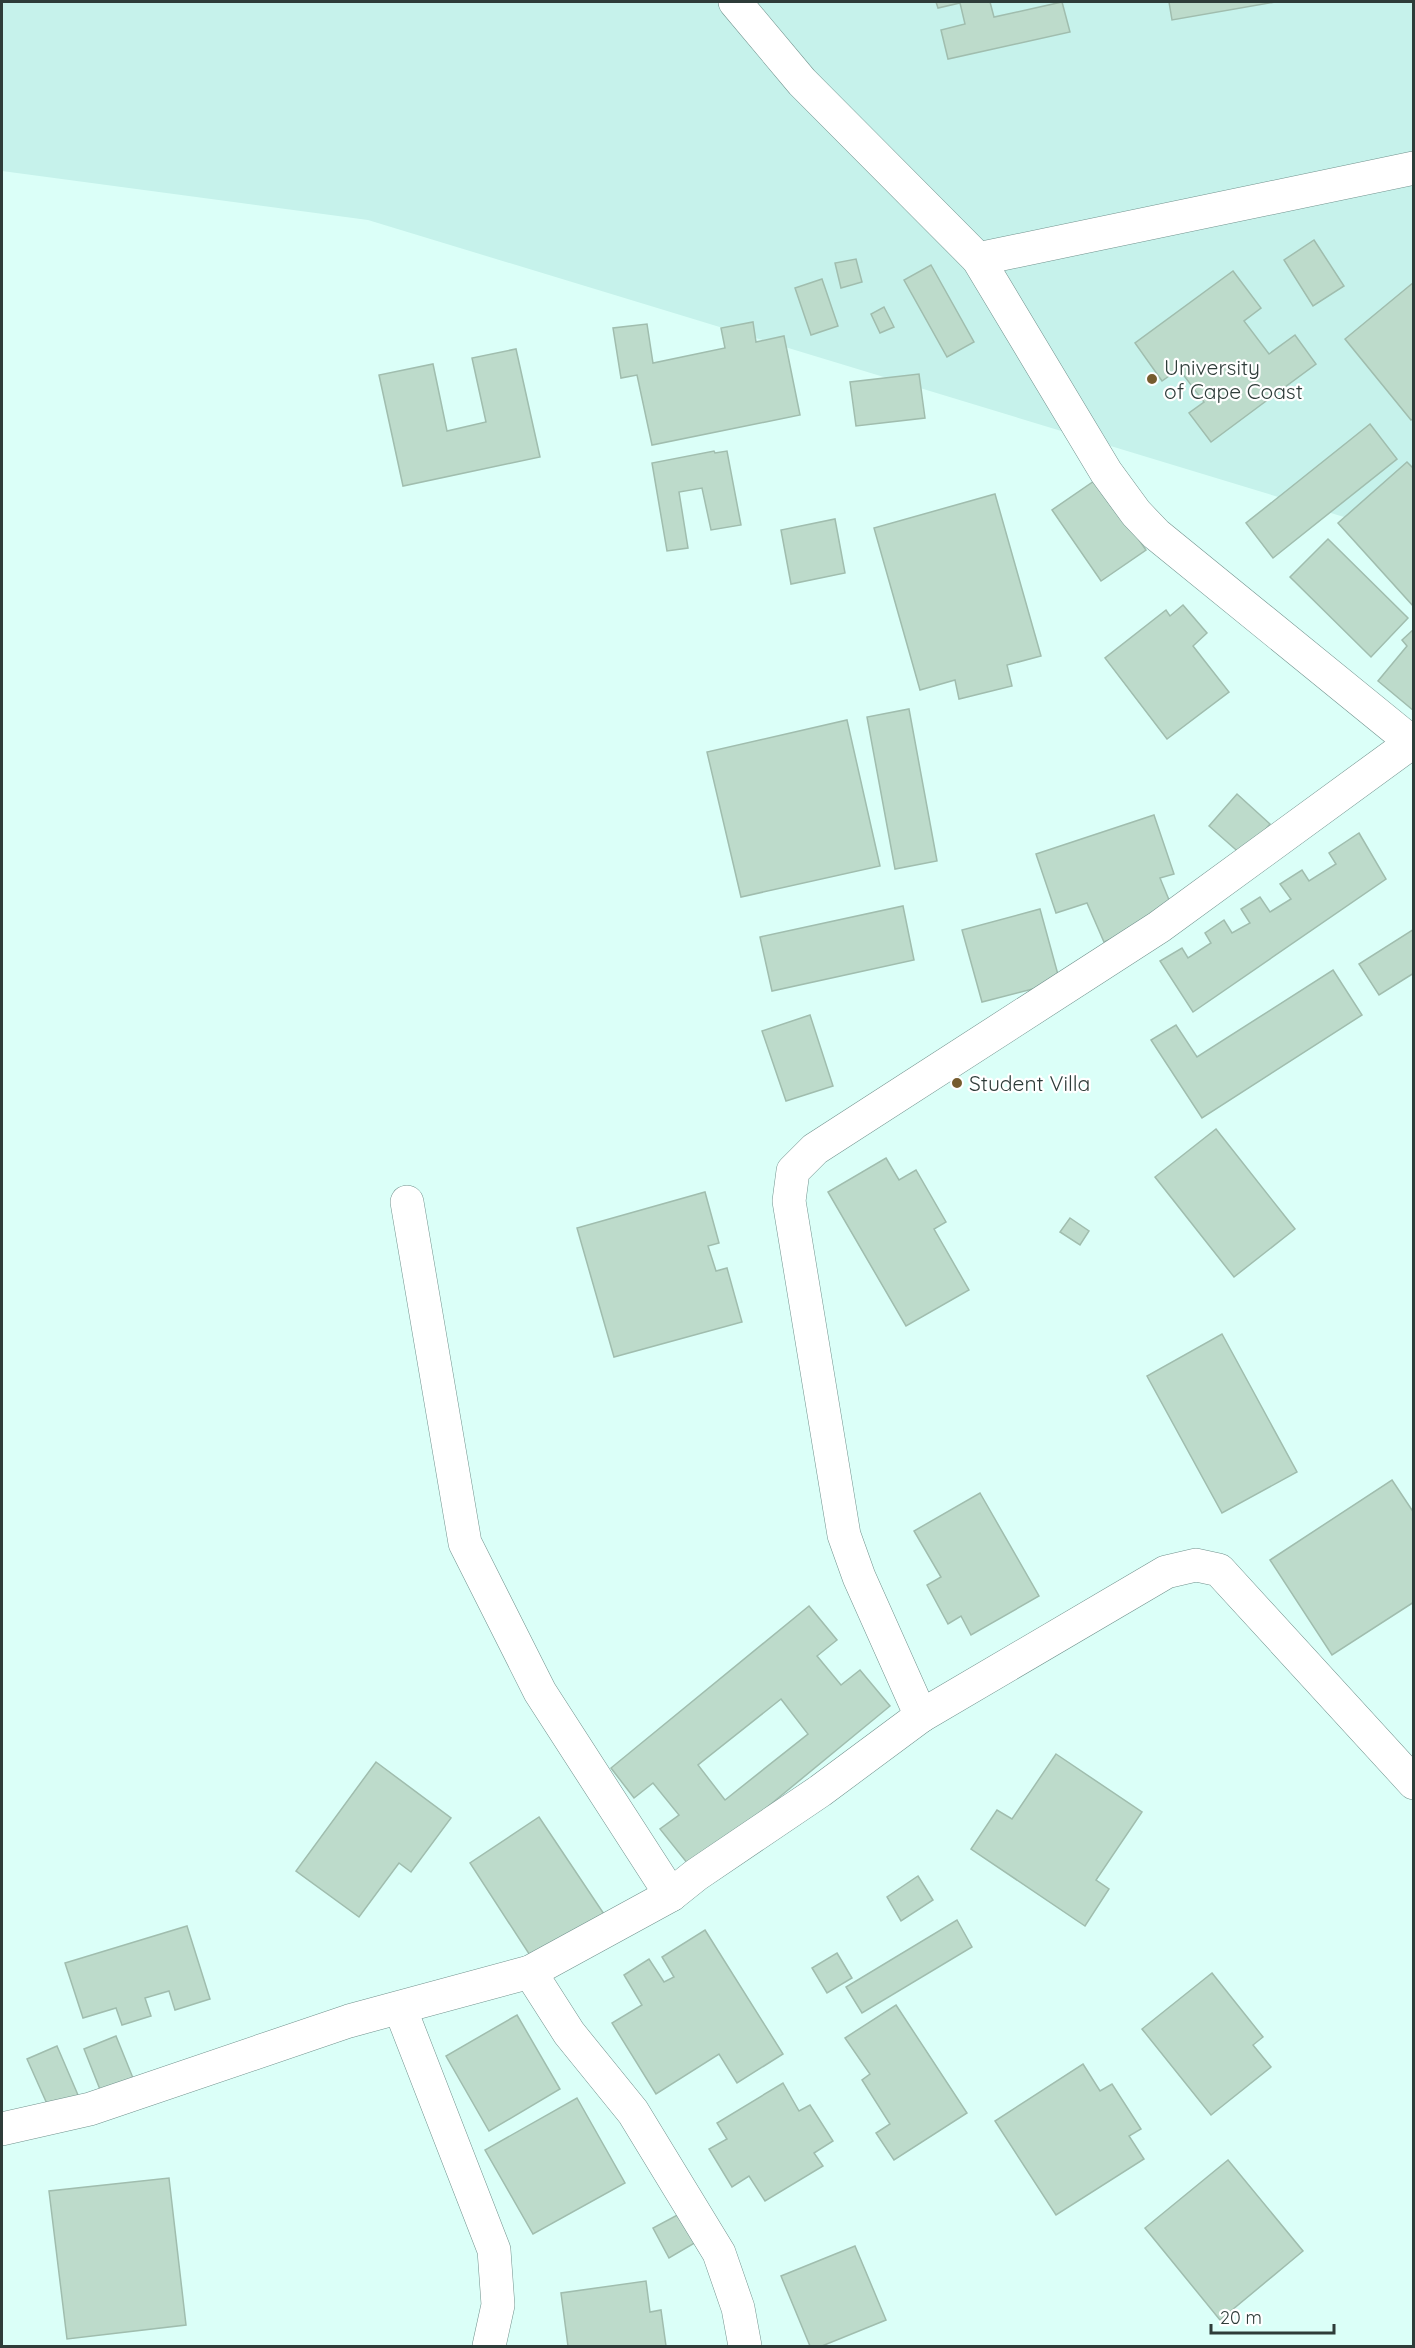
<svg xmlns="http://www.w3.org/2000/svg" width="1415" height="2348" font-family="Quicksand,sans-serif">
<style>
.built{fill:#c6f2eb}
.building{fill:#bddbcb;stroke:#a0bdae;stroke-width:1.5;fill-rule:evenodd}
.lines{fill:none;stroke-linecap:round;stroke-linejoin:round}
.minor-casing{stroke:#71928d;stroke-width:34}
.minor{stroke:#fff;stroke-width:33}
.poi-dot{fill:#765c2e;stroke:#fff;stroke-width:2}
.labels{text-anchor:middle;dominant-baseline:central;stroke-width:4.5;stroke-linejoin:round;paint-order:stroke}
.poi-label{font-size:21px;fill:#2e3c39;stroke:#fff;text-anchor:start}
</style>
<rect width="100%" height="100%" fill="#dbfff8"/>
<path class="built" d="M2,2H1413V538L368,220L2,171Z"/>
<g class="building">
<path d="M936,2H990L994,17L1062,2L1070,32L948,59L941,30L965,24L960,3L938,8Z"/>
<path d="M1169,2H1275L1172,20Z"/>
<path d="M1314,240L1344,286L1313,306L1284,260Z"/>
<path d="M856,259L862,282L841,288L835,263Z"/>
<path d="M931,265L974,342L947,357L904,280Z"/>
<path d="M1233,271L1261,308L1244,321L1269,354L1295,335L1316,364L1211,442L1189,413L1204,402L1179,369L1162,381L1135,343Z"/>
<path d="M822,279L838,326L811,335L795,288Z"/>
<path d="M1414,282V418L1411,420L1345,339Z"/>
<path d="M884,307L894,327L880,333L871,314Z"/>
<path d="M753,322L756,342L784,336L800,415L652,445L637,375L621,378L613,328L647,324L653,363L725,348L721,328Z"/>
<path d="M516,349L540,457L403,486L379,375L433,364L447,431L486,422L472,358Z"/>
<path d="M919,374L925,418L856,426L850,382Z"/>
<path d="M1370,424L1397,459L1273,558L1246,523Z"/>
<path d="M714,451L715,453L727,451L741,525L711,530L702,488L679,492L688,548L667,551L652,463Z"/>
<path d="M1407,462L1414,469V607L1338,523Z"/>
<path d="M1097,479L1146,550L1101,581L1052,510Z"/>
<path d="M995,494L1041,656L1007,665L1012,686L959,699L955,680L920,690L874,528Z"/>
<path d="M835,519L845,573L791,584L781,530Z"/>
<path d="M1328,539L1408,618L1371,657L1290,577Z"/>
<path d="M1183,605L1207,633L1193,646L1229,692L1167,739L1105,658L1166,610L1170,616Z"/>
<path d="M1414,629V711L1378,681L1407,646L1402,640Z"/>
<path d="M909,709L937,861L895,869L867,717Z"/>
<path d="M847,720L880,866L741,897L707,752Z"/>
<path d="M1237,794L1270,824L1243,856L1209,826Z"/>
<path d="M1154,815L1174,874L1160,878L1174,912L1104,942L1087,903L1056,913L1036,854Z"/>
<path d="M1359,833L1386,879L1193,1012L1160,961L1182,948L1188,958L1211,943L1205,933L1224,920L1232,933L1250,923L1241,909L1260,897L1270,912L1291,899L1280,884L1302,870L1309,881L1336,864L1329,853Z"/>
<path d="M903,906L914,960L772,991L760,937Z"/>
<path d="M1040,909L1060,982L982,1002L962,930Z"/>
<path d="M1414,929V973L1379,995L1359,964Z"/>
<path d="M1333,970L1362,1015L1202,1118L1151,1040L1176,1025L1197,1057Z"/>
<path d="M810,1015L833,1086L786,1101L762,1031Z"/>
<path d="M1216,1129L1295,1229L1234,1277L1155,1177Z"/>
<path d="M886,1158L899,1180L916,1170L946,1222L934,1229L969,1290L906,1326L828,1192Z"/>
<path d="M705,1192L719,1243L708,1246L716,1271L727,1268L742,1322L614,1357L577,1228Z"/>
<path d="M1070,1218L1089,1231L1080,1245L1060,1232Z"/>
<path d="M1222,1334L1297,1472L1222,1513L1147,1376Z"/>
<path d="M1392,1480L1414,1513V1602L1332,1655L1270,1560Z"/>
<path d="M980,1493L1039,1596L971,1635L961,1616L948,1624L927,1585L941,1577L914,1531Z"/>
<path d="M809,1606L837,1640L817,1656L841,1685L860,1670L890,1706L692,1869L660,1829L679,1815L653,1783L634,1798L611,1768ZM781,1699L808,1734L725,1800L698,1765Z"/>
<path d="M1056,1754L1142,1812L1096,1880L1109,1889L1085,1926L971,1849L997,1810L1012,1819Z"/>
<path d="M376,1762L451,1818L411,1872L399,1863L359,1917L296,1871Z"/>
<path d="M539,1817L606,1917L535,1963L470,1863Z"/>
<path d="M918,1876L933,1900L901,1921L887,1897Z"/>
<path d="M957,1920L972,1947L862,2013L846,1987Z"/>
<path d="M187,1926L210,1999L175,2010L169,1991L145,1998L151,2016L122,2025L116,2008L83,2018L65,1963Z"/>
<path d="M705,1930L783,2054L737,2083L719,2054L656,2094L612,2023L642,2005L624,1975L649,1959L664,1982L674,1977L662,1957Z"/>
<path d="M837,1953L852,1978L827,1993L812,1968Z"/>
<path d="M1212,1973L1263,2037L1253,2045L1271,2067L1211,2115L1142,2029Z"/>
<path d="M896,2005L967,2113L894,2160L876,2133L890,2124L862,2080L870,2074L845,2038Z"/>
<path d="M517,2015L560,2089L489,2131L446,2056Z"/>
<path d="M116,2036L135,2083L103,2097L84,2049Z"/>
<path d="M57,2046L81,2102L52,2115L27,2059Z"/>
<path d="M1083,2064L1100,2091L1112,2084L1141,2129L1129,2136L1144,2159L1056,2215L995,2121Z"/>
<path d="M783,2083L799,2111L810,2105L833,2141L814,2153L823,2166L765,2201L749,2176L732,2187L709,2149L727,2139L717,2123Z"/>
<path d="M577,2098L625,2183L533,2234L485,2150Z"/>
<path d="M1228,2160L1303,2251L1220,2320L1145,2228Z"/>
<path d="M169,2178L186,2325L67,2339L49,2191Z"/>
<path d="M683,2212L698,2241L669,2258L653,2228Z"/>
<path d="M855,2246L886,2320L822,2346H810L781,2276Z"/>
<path d="M646,2281L650,2312L661,2310L666,2346H568L561,2293Z"/>
</g>
<g class="lines">
<defs>
<g id="minor">
<path d="M735,2L802,82L978,259L1106,472L1136,513L1156,534L1414,744"/>
<path d="M978,259L1414,168"/>
<path d="M1411,743L1159,927L815,1149L793,1171L789,1201L844,1535L859,1577L921,1716L1166,1572L1196,1565L1219,1570L1414,1783"/>
<path d="M407,1202L465,1543L540,1692L671,1895"/>
<path d="M530,1972L569,2033L633,2112L719,2253L738,2308L745,2346"/>
<path d="M400,2008L494,2250L498,2305L489,2346"/>
<path d="M2,2129L90,2109L349,2021L530,1972L671,1895L696,1875L820,1791L921,1716"/>
</g>
</defs>
<use href="#minor" class="minor-casing"/>
<use href="#minor" class="minor"/>
</g>
<g class="poi-dot">
<circle cx="1152" cy="379" r="6"/>
<circle cx="957" cy="1083" r="6"/>
</g>
<g class="labels">
<g class="poi-label">
<text x="1164" y="367">University<tspan x="1164" dy="24">of Cape Coast</tspan></text>
<text x="969" y="1083">Student Villa</text>
</g>
</g>
<rect width="1415" height="2348" fill="none" stroke="#2e3c39" stroke-width="6"/>
<path d="M1211 2324v9h123v-9" fill="none" stroke="#2e3c39" stroke-width="3"/>
<text x="1220" y="2324" font-size="18" fill="#2e3c39" stroke="#ffffff" stroke-width="4.5" paint-order="stroke">20 m</text>
</svg>
